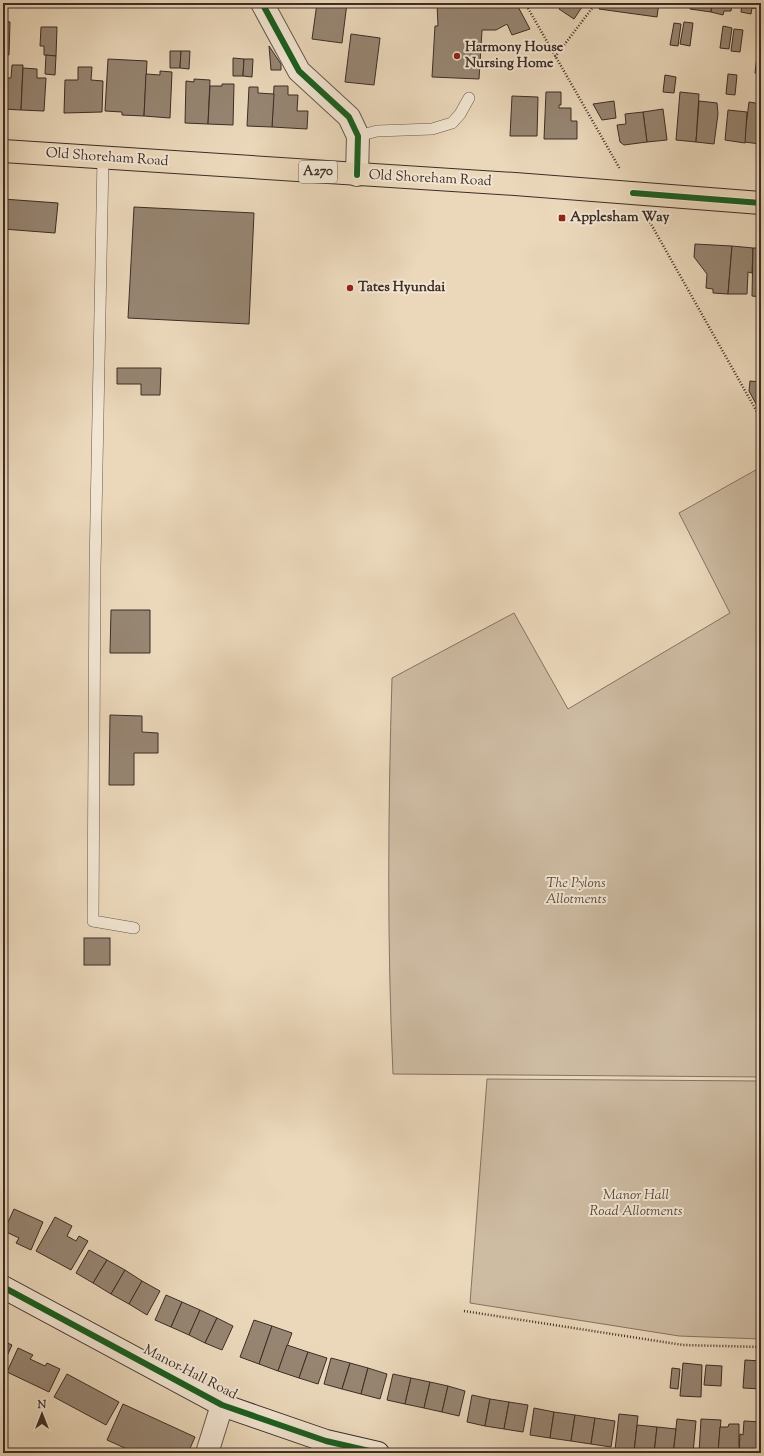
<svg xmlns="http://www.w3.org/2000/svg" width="764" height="1456" font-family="'Sorts Mill Goudy',serif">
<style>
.green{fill:#cdbba2;stroke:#847464}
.building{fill:#978673;stroke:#3c2d26}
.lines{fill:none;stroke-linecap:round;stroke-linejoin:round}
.lane-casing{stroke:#68584b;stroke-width:12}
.street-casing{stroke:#68584b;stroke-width:24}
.secondary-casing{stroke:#3c2d26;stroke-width:24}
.primary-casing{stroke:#3c2d26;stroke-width:24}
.path{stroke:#3c2d26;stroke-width:2.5;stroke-dasharray:1 2;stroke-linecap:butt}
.lane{stroke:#f2e6d3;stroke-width:11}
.street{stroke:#f2e6d3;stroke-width:22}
.secondary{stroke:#f2e6d3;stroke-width:22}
.primary{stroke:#ebd8bb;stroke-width:22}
.cycleway-casing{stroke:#f2e6d3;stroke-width:8}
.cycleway{stroke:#1b5e20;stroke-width:6}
.poi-dot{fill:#8f2418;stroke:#f2e6d3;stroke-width:1.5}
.labels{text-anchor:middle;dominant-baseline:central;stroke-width:4;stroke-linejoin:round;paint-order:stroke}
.shield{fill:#f2e6d3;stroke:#73645a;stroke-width:1}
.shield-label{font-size:13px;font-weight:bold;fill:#3c2d26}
.poi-label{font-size:14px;font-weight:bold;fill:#3c2d26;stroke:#f2e6d3;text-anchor:start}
.street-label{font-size:14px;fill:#3c2d26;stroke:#f2e6d3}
.park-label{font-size:14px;font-style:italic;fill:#59493f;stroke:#f2e6d3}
</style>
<rect width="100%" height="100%" fill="#ebd8bb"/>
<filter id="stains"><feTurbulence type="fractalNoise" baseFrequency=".005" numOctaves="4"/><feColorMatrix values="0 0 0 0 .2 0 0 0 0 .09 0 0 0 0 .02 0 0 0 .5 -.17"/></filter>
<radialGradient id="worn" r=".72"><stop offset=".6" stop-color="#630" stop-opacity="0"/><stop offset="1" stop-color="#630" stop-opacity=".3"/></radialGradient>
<g class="green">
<path d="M761,467V1077L393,1074C387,942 388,810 392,678L514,613L568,709L730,613L679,513Z"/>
<path d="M487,1079L761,1081V1339L679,1336L470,1303Z"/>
</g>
<g class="building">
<path d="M317,3H347L342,43L312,39Z"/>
<path d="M437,3H516L530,29L512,35L507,24L496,30H482L479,79L432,77L435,26H438Z"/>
<path d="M562,3H582L584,4L574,19L559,9Z"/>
<path d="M604,3H659L657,17L599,9Z"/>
<path d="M659,3H672L671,7L659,5Z"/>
<path d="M691,3H712L711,12L690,9Z"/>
<path d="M712,3H732L731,11H724L723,15L711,12Z"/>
<path d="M742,3H761V9L752,8L751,14L741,12Z"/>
<path d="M3,21L10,22L9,55H3Z"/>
<path d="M684,22L693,23L690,46L680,44Z"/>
<path d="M674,23L681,24L678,46L670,45Z"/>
<path d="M723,26L732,28L729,49L720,48Z"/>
<path d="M41,27H57L56,56L44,55V46H40Z"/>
<path d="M734,29L743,30L740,52L731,51Z"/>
<path d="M351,34L380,38L374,85L345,82Z"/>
<path d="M269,46L281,64V70H271Z"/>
<path d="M170,51H181L180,68H170Z"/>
<path d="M181,51H190L189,69L180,68Z"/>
<path d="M46,55L56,56L55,75L45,74Z"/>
<path d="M757,56L761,57V73H755Z"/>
<path d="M233,58L244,59L243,76H233Z"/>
<path d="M108,59L147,61L144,116L122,115V112L105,111Z"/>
<path d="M244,59H253L252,77L243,76Z"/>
<path d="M12,65H23L21,110L3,109V78H11Z"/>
<path d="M78,67H92L91,80L103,81L102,112L64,113L65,80H78Z"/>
<path d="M23,68L37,69V78H46L44,111L21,110Z"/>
<path d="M160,71L172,72L170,118L144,116L146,74L160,75Z"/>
<path d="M728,74L737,75L735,95L726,94Z"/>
<path d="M665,75L676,77L674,93L663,92Z"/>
<path d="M194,79L210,80L208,124L185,123L186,81L194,82Z"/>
<path d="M222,84H234L233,125L208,124L210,86H222Z"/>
<path d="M274,86H288V95H298L297,111H308L307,129L272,127Z"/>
<path d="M249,87H258V93L274,94L272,127L247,126Z"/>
<path d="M546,92H561V105H559V108H571V121H577V139H544Z"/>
<path d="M680,92L699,94L696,142L676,140Z"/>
<path d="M512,96L538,97L537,136H510Z"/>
<path d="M614,101L616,118L602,120L593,104Z"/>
<path d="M699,101L717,103L718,114L714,144L696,142Z"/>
<path d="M749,102L761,104V144L744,142Z"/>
<path d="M663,109L667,140L647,142L643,112Z"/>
<path d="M728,110L747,112L745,143L725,140Z"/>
<path d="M643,112L647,142L624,145L620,142L617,125L626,124L625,114Z"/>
<path d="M3,199L58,203L55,233L3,229Z"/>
<path d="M134,207L254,213L249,324L128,318Z"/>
<path d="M695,244L732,246L728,294L713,293V289L706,288L707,274L694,257Z"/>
<path d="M732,246L753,248L752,273L748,272L747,294H728Z"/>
<path d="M753,248H761V297L752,296Z"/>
<path d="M117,368H161L160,395H141V384H117Z"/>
<path d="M750,381L761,382V413L749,391Z"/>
<path d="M111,610H150V653H110Z"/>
<path d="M110,715L142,716V732L158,733V753H134V785H109Z"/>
<rect x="84" y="938" width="26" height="27"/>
<path d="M14,1209L43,1222L31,1250L16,1243L19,1238L4,1231Z"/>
<path d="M55,1217L72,1226L67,1236L76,1241L79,1236L88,1241L71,1270L36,1251Z"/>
<path d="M89,1250L107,1260L93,1283L76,1273Z"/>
<path d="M107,1260L125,1270L111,1294L93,1283Z"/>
<path d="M125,1270L142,1281L129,1304L111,1294Z"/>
<path d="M142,1281L160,1291L147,1315L129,1304Z"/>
<path d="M166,1295L182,1302L171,1327L155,1320Z"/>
<path d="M182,1302L200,1310L189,1335L171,1327Z"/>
<path d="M200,1310L217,1318L205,1343L189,1335Z"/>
<path d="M217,1318L233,1326L222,1350L205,1343Z"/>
<path d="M254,1320L272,1326L259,1364L240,1357Z"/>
<path d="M272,1326L292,1333L278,1371L259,1364Z"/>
<path d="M3,1341L12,1345L3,1365Z"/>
<path d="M287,1345L308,1352L299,1378L278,1371Z"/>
<path d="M18,1348L33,1355L30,1359L45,1366L47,1363L60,1369L49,1392L7,1372Z"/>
<path d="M308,1352L327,1358L318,1384L299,1378Z"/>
<path d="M331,1358L350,1363L342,1389L324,1384Z"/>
<path d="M745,1360L761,1361V1389L743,1388Z"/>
<path d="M350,1363L368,1368L361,1394L342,1389Z"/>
<path d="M683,1363L702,1365L701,1397L680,1396Z"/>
<path d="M706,1365L722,1366L721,1386L704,1385Z"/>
<path d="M368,1368L387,1374L380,1399L361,1394Z"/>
<path d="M672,1368L680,1369L678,1389L670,1388Z"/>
<path d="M67,1374L119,1402L106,1425L54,1397Z"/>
<path d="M393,1374L411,1378L405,1404L387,1400Z"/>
<path d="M411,1378L430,1382L424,1408L405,1404Z"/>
<path d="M430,1382L448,1386L442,1412L424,1408Z"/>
<path d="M448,1386L465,1391L459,1416L442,1412Z"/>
<path d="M472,1395L490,1399L485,1426L467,1422Z"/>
<path d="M490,1399L509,1402L504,1429L485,1426Z"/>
<path d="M509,1402L528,1405L523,1432L504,1429Z"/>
<path d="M123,1404L195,1437L188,1453H136L107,1440Z"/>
<path d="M534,1408L554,1412L550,1438L530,1435Z"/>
<path d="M554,1412L575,1415L571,1441L550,1438Z"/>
<path d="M619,1414L638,1416L634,1452L615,1450Z"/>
<path d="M575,1415L595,1418L591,1444L571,1441Z"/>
<path d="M595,1418L615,1421L611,1447L591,1444Z"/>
<path d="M677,1419L696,1421L693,1453H673Z"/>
<path d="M701,1419L721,1420L718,1453H699Z"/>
<path d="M744,1421L761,1422L760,1453H739L740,1434L743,1435Z"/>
<path d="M729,1424H739V1453H718L720,1427H728Z"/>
<path d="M637,1425L657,1427L654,1453L634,1452Z"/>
<path d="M657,1427L676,1429L673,1453H654Z"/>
</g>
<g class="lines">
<defs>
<g id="lane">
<path d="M358,136L377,131L432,129L452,123L460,114L469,98"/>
<path d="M103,158L95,568L93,921L134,928"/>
</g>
<g id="street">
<path d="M262,3L299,71L349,117L358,136L357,175"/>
<path d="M207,1453L222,1405"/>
</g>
<path id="secondary" d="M3,1287L222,1405L326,1441L378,1453"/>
<path id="primary" d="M3,151L515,184L761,203"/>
</defs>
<use href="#lane" class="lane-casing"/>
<use href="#street" class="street-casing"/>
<use href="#secondary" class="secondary-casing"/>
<use href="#primary" class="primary-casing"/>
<g class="path">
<path d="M525,3L620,169"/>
<path d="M555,57L596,3"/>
<path d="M647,217L761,419"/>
<path d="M464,1311L683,1345L761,1347"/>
</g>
<use href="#lane" class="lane"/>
<use href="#street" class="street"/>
<use href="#secondary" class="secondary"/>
<use href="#primary" class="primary"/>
<defs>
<g id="cycleway">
<path d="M262,3L299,71L349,117L358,136L357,175"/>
<path d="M633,193L761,203"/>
<path d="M3,1287L222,1405L326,1441L378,1453"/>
</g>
</defs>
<use href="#cycleway" class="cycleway-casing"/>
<use href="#cycleway" class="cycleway"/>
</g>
<g class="poi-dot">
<circle cx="457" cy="56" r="4"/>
<rect x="558" y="214" width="8" height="8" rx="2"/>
<circle cx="350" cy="288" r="4"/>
</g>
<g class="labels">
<rect class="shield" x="299" y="161" width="38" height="22" rx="3"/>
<g class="shield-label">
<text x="318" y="172">A270</text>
</g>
<g class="poi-label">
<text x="465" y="48">Harmony House<tspan x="465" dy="16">Nursing Home</tspan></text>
<text x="570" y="218">Applesham Way</text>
<text x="358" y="288">Tates Hyundai</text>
</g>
<g class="street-label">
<text transform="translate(107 158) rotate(4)">Old Shoreham Road</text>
<text transform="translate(430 179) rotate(3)">Old Shoreham Road</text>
<text transform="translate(190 1373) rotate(27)">Manor Hall Road</text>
</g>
<g class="park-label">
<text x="576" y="884">The Pylons<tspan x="576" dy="16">Allotments</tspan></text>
<text x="636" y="1196">Manor Hall<tspan x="636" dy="16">Road Allotments</tspan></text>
</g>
</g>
<rect width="764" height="1456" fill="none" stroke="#ebd8bb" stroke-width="16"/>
<rect x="4" y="4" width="756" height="1448" fill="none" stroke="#3c2d26" stroke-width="2"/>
<rect x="8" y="8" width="748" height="1440" fill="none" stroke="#3c2d26"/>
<g transform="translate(42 1414)" stroke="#f2e6d3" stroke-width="3" paint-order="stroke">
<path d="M0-3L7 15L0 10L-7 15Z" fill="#3c2d26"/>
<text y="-6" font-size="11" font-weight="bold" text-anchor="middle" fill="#3c2d26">N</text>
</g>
<rect width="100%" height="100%" filter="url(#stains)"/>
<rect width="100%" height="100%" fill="url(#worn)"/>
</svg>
